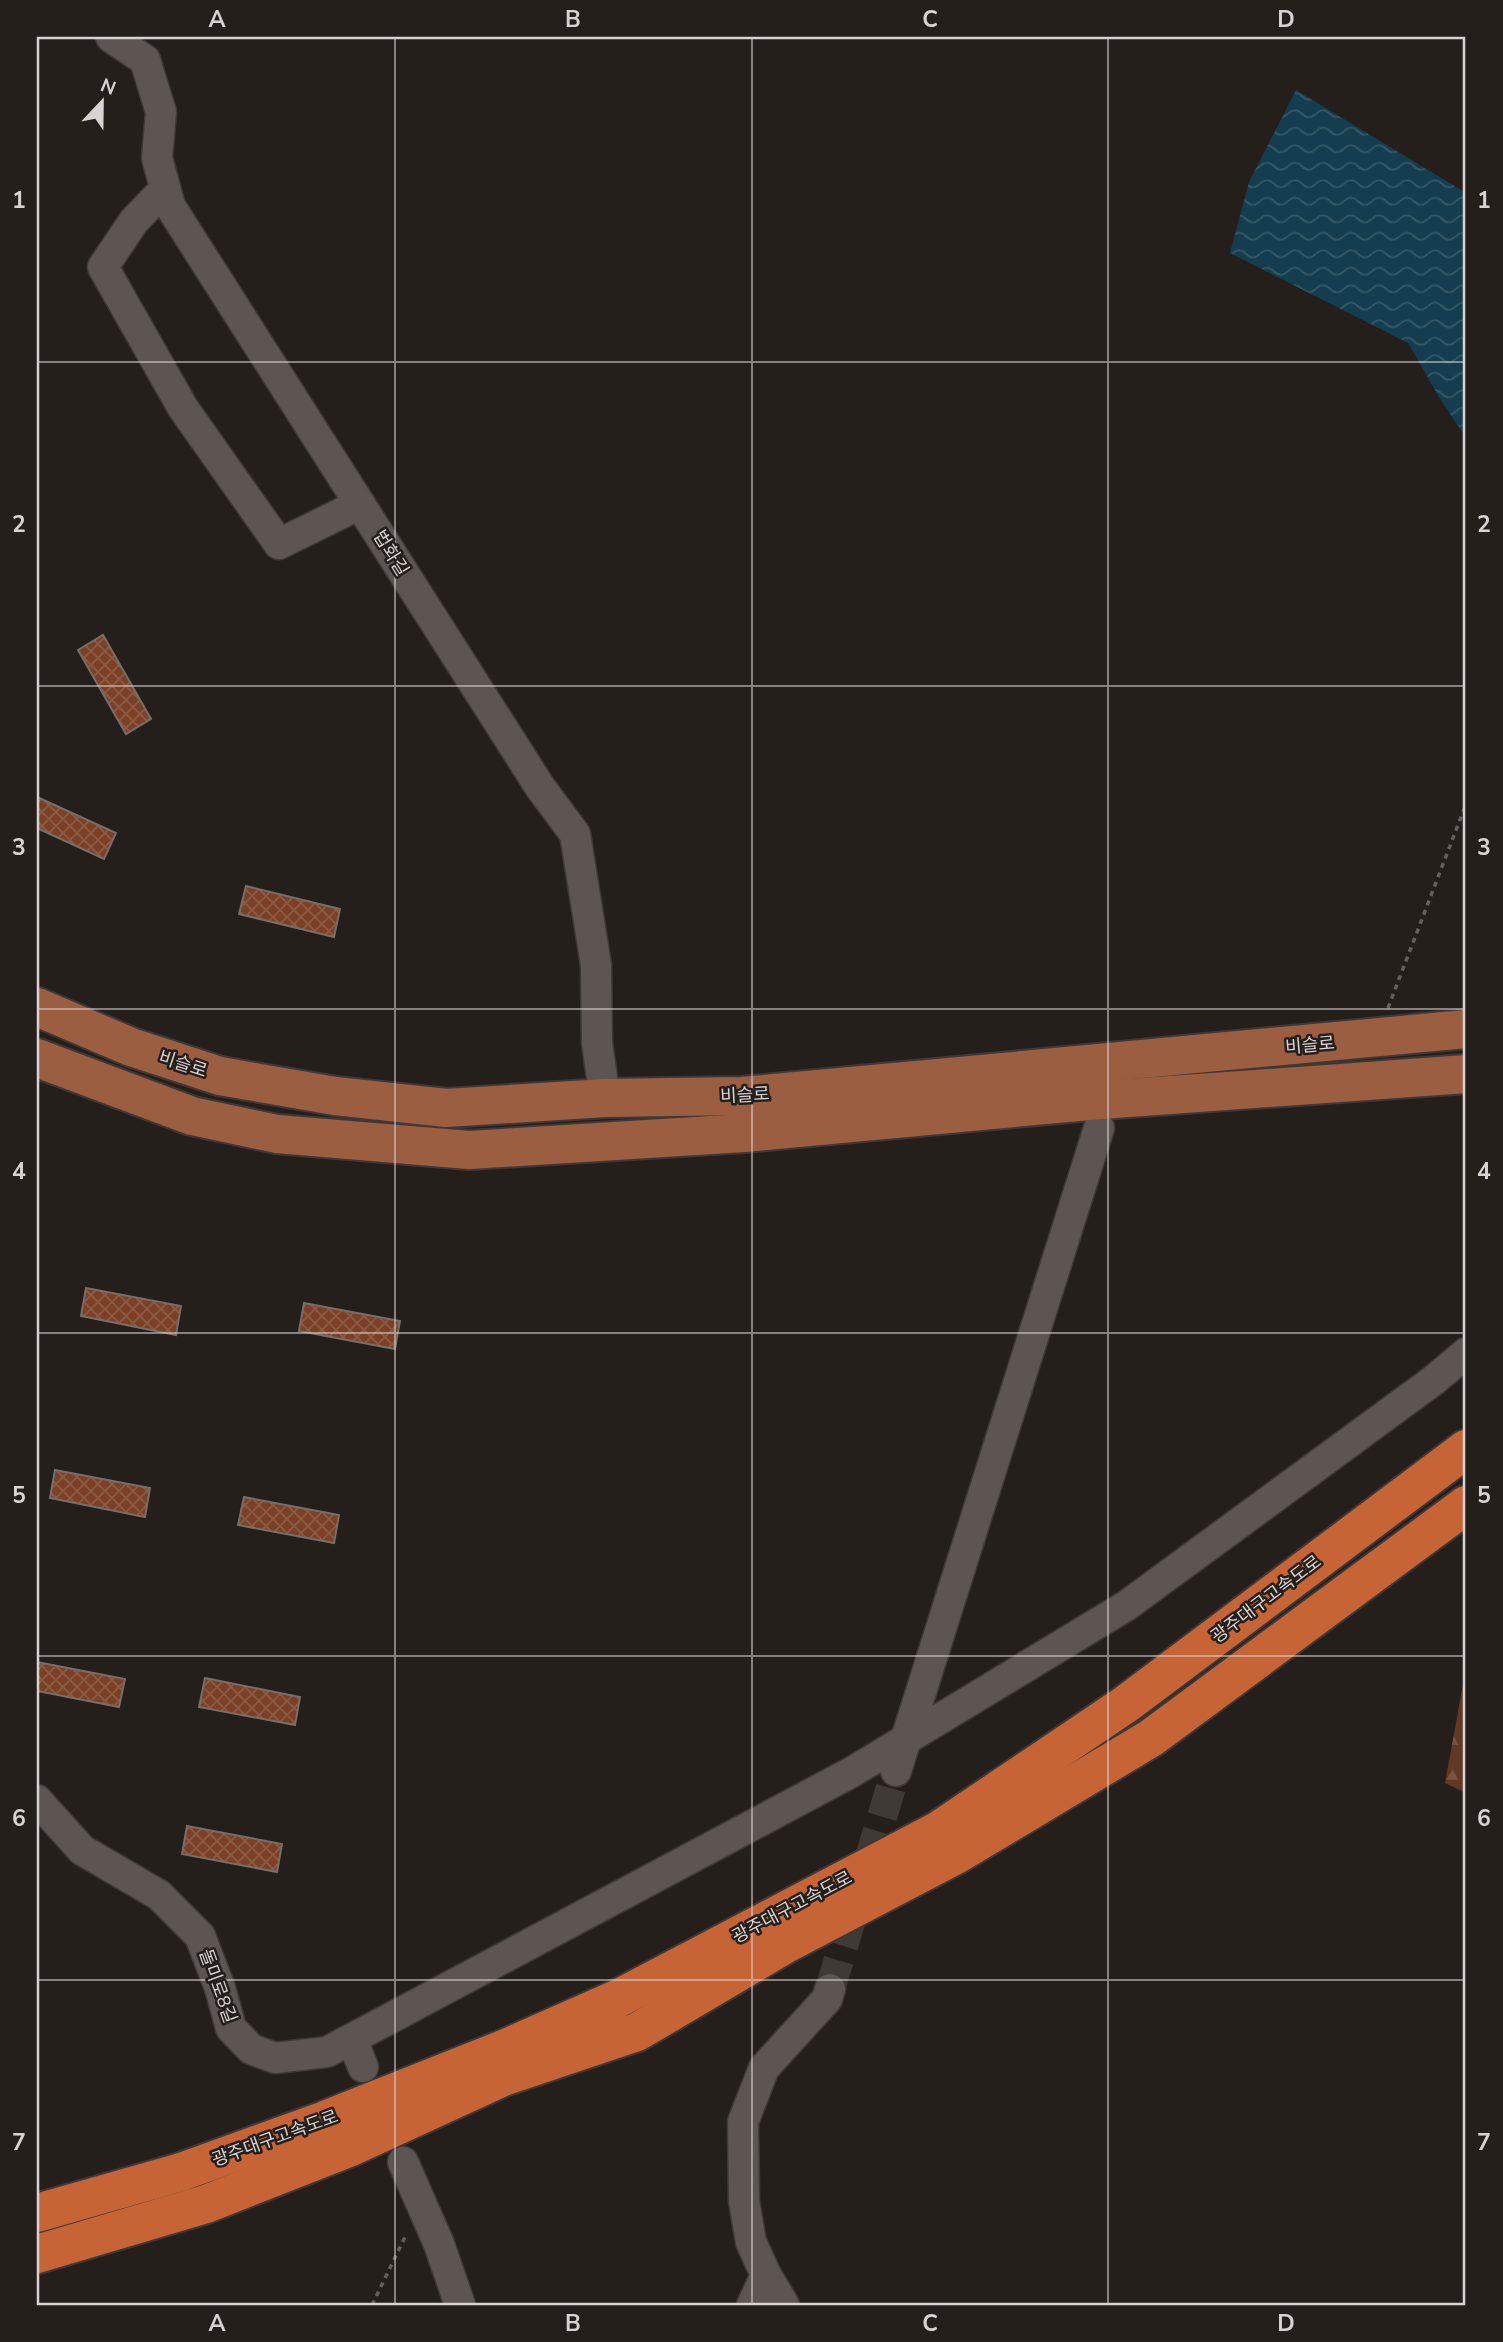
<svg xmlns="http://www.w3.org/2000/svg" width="1503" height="2342" font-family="'Nunito Sans','Noto Sans KR',sans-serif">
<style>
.forest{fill:url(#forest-firs)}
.water{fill:url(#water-waves)}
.building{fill:url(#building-cross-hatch);stroke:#756e6a;stroke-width:2}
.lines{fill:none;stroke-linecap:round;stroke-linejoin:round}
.minor-tunnel{stroke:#403a37;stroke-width:30;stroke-dasharray:30 15;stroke-linecap:butt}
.minor-casing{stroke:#3e3938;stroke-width:33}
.major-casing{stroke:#3e3938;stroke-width:42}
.highway-casing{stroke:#3e3938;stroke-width:42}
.path{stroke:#645f5c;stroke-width:3.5;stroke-dasharray:5 5;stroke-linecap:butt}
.minor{stroke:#5c5552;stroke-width:30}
.major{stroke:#9c5e41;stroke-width:38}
.highway{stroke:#c76435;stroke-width:38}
.grid{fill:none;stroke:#d8d3d2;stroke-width:2;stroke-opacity:0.55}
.labels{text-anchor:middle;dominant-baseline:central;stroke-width:5;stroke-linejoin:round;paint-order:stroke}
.street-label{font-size:18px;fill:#d8d3d2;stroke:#251f1c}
.neatline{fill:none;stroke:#d8d3d2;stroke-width:2.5}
.grid-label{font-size:23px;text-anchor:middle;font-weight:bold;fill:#d8d3d2}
</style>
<defs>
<pattern id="forest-firs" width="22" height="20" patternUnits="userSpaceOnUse" patternTransform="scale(1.75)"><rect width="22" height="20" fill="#613825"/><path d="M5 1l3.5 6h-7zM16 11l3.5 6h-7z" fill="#775444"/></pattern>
<pattern id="water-waves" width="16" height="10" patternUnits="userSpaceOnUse" patternTransform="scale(1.75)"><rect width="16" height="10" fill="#143e4f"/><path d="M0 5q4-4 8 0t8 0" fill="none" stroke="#355967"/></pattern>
<pattern id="building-cross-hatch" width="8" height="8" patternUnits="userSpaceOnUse" patternTransform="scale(1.75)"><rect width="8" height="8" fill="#7b4025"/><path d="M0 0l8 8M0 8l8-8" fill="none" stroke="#8d5b44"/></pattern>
</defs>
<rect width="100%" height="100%" fill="#251f1c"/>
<path class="forest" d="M1466,1678V1793L1445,1783L1464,1679Z"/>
<path class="water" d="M1296,90L1466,193V438L1439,397L1408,343L1230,253L1249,182Z"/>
<g class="building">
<path d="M103,635L151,719L126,734L78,650Z"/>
<path d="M37,797L116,833L104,859L37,828Z"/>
<path d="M246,886L340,909L334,937L239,914Z"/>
<path d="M86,1288L181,1306L176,1335L81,1316Z"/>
<path d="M304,1303L400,1321L395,1349L299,1331Z"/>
<path d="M55,1470L150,1488L145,1517L50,1498Z"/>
<path d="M244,1497L339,1515L334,1543L238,1525Z"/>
<path d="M37,1662L125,1679L119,1707L37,1691Z"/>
<path d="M205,1678L300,1697L295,1725L199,1707Z"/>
<path d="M187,1826L282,1844L277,1872L182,1854Z"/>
</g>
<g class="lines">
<path class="minor-tunnel" d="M830,1989L896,1771"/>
<defs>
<g id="minor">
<path d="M111,37L145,60L161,112L157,158L170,206L540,787L575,834L596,965L597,1043L605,1098"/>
<path d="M165,189L134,221L103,267L183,408L279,544L360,504"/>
<path d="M896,1771L1099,1128"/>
<path d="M37,1800L82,1850L159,1895L200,1936L220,1988L231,2028L251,2049L275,2058L327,2052L852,1772L1126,1606L1434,1380L1466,1353"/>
<path d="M352,2039L363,2067"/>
<path d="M403,2162L439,2244L460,2305"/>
<path d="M766,2275L784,2305"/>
<path d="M752,2305L766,2275L751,2242L744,2201L743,2122L764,2068L827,1999L830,1989"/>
</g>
<g id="major">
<path d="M37,1007L131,1047L220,1076L335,1096L446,1108L605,1098L742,1096L1466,1029"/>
<path d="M37,1058L192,1116L277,1134L469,1150L744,1133L1100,1100L1466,1074"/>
</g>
<g id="highway">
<path d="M37,2213L181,2172L325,2120L506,2048L617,1999L939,1830L1126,1704L1466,1449"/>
<path d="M37,2254L206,2204L351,2147L503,2077L637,2032L786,1944L956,1855L1151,1738L1466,1505"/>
</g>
</defs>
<use href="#minor" class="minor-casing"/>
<use href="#major" class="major-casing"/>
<use href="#highway" class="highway-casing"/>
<g class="path">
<path d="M1388,1008L1466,804"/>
<path d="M372,2305L406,2235"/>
</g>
<use href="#minor" class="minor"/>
<use href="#major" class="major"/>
<use href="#highway" class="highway"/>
</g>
<path class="grid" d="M395,37V2305M752,37V2305M1108,37V2305M37,362H1466M37,686H1466M37,1009H1466M37,1333H1466M37,1656H1466M37,1980H1466"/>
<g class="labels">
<g class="street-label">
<text transform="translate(391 553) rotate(58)">법화길</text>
<text transform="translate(1310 1045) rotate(-5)">비슬로</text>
<text transform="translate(183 1064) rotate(18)">비슬로</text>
<text transform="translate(745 1095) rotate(-3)">비슬로</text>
<text transform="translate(1266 1599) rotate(-37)">광주대구고속도로</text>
<text transform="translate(792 1907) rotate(-28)">광주대구고속도로</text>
<text transform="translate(218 1986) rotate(70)">돌미로8길</text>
<text transform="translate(275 2138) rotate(-20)">광주대구고속도로</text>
</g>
</g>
<rect width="1503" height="2342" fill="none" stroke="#251f1c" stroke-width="77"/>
<g transform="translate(102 102) rotate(22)" stroke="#251f1c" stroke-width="5" paint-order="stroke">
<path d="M0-5L12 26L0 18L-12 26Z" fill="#d8d3d2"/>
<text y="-10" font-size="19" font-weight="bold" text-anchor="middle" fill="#d8d3d2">N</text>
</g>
<rect x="38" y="38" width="1426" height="2266" class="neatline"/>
<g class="grid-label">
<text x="217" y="27">A</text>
<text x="573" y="27">B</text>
<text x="930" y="27">C</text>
<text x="1286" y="27">D</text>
<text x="19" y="208">1</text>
<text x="1484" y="208">1</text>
<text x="19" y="532">2</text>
<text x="1484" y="532">2</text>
<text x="19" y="855">3</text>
<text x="1484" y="855">3</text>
<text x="19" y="1179">4</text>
<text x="1484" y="1179">4</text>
<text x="19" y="1503">5</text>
<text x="1484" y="1503">5</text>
<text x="19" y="1826">6</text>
<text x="1484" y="1826">6</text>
<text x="19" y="2150">7</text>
<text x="1484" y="2150">7</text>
<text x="217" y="2331">A</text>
<text x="573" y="2331">B</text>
<text x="930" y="2331">C</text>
<text x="1286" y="2331">D</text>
</g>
</svg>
